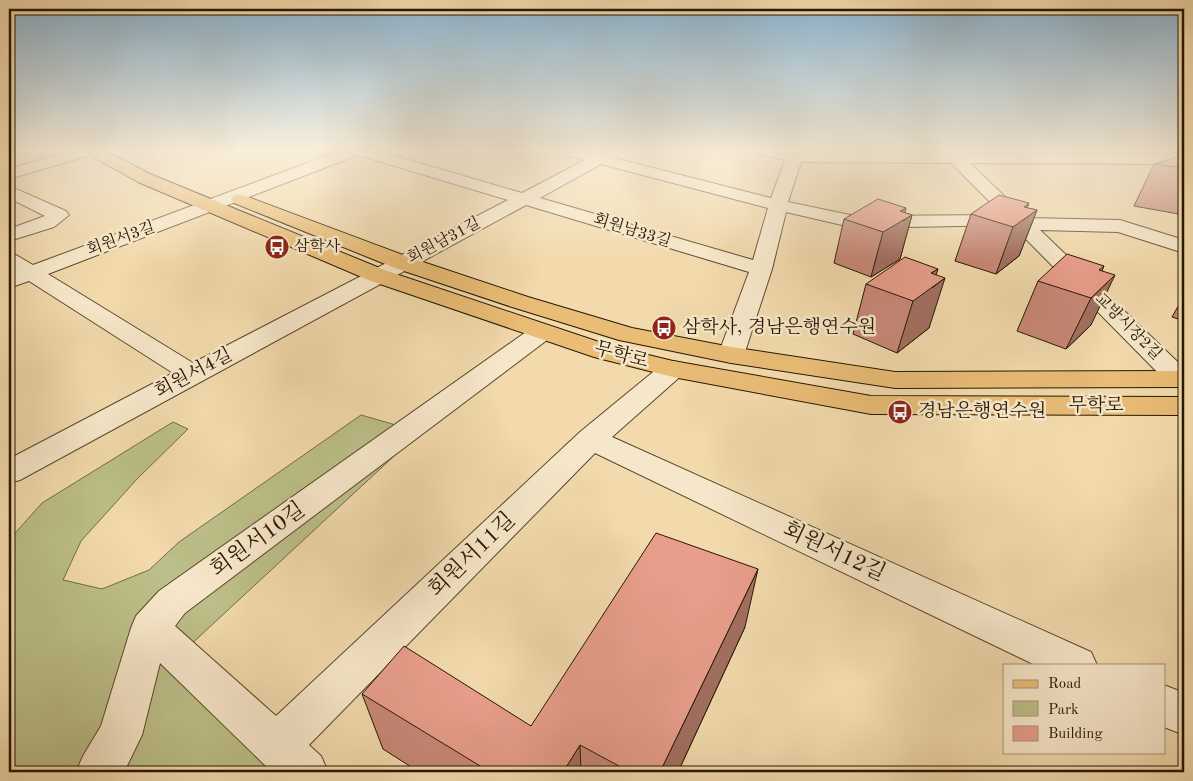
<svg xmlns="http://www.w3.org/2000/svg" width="1193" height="781" font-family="'Old Standard TT','Noto Serif KR',serif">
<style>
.green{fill:#bcbf89;stroke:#726b45}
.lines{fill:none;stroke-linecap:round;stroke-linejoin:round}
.stream{fill:#6f786d;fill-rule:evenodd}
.minor-casing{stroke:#5a482c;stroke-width:2}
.major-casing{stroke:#271701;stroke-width:2}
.minor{fill:#f7e7ca;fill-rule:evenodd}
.major{fill:#e9bd76;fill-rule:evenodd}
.wall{fill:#c88878;stroke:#271701}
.shaded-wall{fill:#a26f61;stroke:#271701}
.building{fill:#e89e8b;stroke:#271701}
.labels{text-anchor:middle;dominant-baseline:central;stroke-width:5;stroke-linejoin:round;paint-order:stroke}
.far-street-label{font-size:16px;fill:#271701;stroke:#f7e7ca}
.far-poi-label{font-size:16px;fill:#271701;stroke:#f7e7ca;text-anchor:start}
.poi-label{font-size:19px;fill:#271701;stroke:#f7e7ca;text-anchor:start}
.street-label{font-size:19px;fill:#271701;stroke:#f7e7ca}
.near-street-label{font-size:22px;fill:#271701;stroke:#f7e7ca}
</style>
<rect width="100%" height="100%" fill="#f2daad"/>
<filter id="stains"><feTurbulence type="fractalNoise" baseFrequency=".004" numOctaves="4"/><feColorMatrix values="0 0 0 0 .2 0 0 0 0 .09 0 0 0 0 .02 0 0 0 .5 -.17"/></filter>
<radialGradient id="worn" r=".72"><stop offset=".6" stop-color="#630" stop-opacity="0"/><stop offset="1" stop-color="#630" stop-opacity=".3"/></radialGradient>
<path class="green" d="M361,415L420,432L173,661L289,772H9V540L42,503L173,422L188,429L137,479L81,541L63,580L102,589L149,570L179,542Z"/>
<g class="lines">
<path class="stream" d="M36,160L39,161L9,170V168Z"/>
<defs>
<g id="minor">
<path d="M75,150H100L98,153L9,179V169Z"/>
<path d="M342,150H375L522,193L585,160L559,153L557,150H584L597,153L604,150H624L614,158L771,198L785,160L755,153L753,150L942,153V150H956L959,153L1184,154V164L970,163L1027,218L1120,220L1184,240V253L1118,232L1040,230L1184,368V386L1170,385L1012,225L855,228L786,212L772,269L744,355L740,360L731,363L722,360L718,355L749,272L526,205L20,480L9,483V459L173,373L29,281L9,288V273L14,271L9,268V253L16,255L33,265ZM358,155L508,200L193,363L48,274ZM801,162L951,163L1003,215L855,216L788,202ZM601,164L768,208L753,260L540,198Z"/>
<path d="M9,186L66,211L69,215L54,227L9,241V229L45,216L9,198Z"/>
<path d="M542,325L551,327L554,332L551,337L185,613L175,626L276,716L580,432L664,363L673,361L682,363L686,369L682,375L612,437L1091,652L1097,665H1035L595,453L309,745L321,756L328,772H272L160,663L142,735L124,772H76L83,756L101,726L131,628L136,616L159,591L533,327Z"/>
<path d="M1164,685L1184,693V735L1164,727Z"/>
</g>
<g id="major">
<path d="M84,150H104L150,174L387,271L611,346L673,361L871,396L1184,397V415L871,414L673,377L594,357L371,281L138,182L86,153Z"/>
<path d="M240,194L411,258L528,297L632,328L731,347L895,372L1184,371V387L895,388L731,363L619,340L512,307L395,268L234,203L231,199L234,195Z"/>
</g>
</defs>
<use href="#minor" class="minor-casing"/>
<use href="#major" class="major-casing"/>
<use href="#minor" class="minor"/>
<use href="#major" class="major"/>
</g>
<g class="wall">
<path d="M1184,155V215L1134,206L1154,164Z"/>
<path d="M1029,203L1027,208L1037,210L1019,256L996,274L955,261L971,214Z"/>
<path d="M905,213L912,215L900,259L871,277L834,263L844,219Z"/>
<path d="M1104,266L1102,271L1091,325L1066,349L1017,331L1038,281Z"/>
<path d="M936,275L929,328L897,353L853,334L866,284Z"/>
<path d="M1184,296V321L1172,317Z"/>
<path d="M745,627L678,772H419L383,749L362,694L531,726Z"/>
</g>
<g class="shaded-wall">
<path d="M1029,203L1022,221L1037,210L1019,256L996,274L1013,227L1024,207Z"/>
<path d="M906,208L903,221L912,215L900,259L871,277L883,232L900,211Z"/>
<path d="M938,269L932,288L945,278L929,328L897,353L913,301L931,273Z"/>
<path d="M1115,275L1091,325L1066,349L1091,298Z"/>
<path d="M758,569L745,627L678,772H660Z"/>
<path d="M580,745L581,772H563Z"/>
</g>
<g class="building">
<path d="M1184,155V168L1154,164Z"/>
<path d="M999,195L1029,203L1024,207L1037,210L1013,227L971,214Z"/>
<path d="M878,199L906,208L900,211L912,215L883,232L844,219Z"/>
<path d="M1067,254L1104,266L1099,270L1115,275L1091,298L1038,281Z"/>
<path d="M905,257L938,269L931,273L945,278L913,301L866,284Z"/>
<path d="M656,533L758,569L660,772H630L580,745L563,772H490L362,694L404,646L531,726Z"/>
</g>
<linearGradient id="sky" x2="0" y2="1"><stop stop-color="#8bb6d4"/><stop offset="0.58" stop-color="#f9eeda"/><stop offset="1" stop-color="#f9eeda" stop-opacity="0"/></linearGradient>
<rect width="1193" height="259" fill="url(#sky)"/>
<defs>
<symbol id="bus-disc" viewBox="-11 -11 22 22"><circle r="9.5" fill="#8f2418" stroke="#f7e7ca"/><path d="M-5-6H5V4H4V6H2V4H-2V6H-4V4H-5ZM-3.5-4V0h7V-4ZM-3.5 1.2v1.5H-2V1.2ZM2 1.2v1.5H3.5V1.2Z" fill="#fff"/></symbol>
</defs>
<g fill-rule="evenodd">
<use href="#bus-disc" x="263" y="233" width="28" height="28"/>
<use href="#bus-disc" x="650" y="314" width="28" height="28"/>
<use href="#bus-disc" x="886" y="398" width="28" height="28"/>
</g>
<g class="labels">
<g class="far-street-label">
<text transform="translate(632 231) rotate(17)">회원남33길</text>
<text transform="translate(121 239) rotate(-20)">회원서3길</text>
<text transform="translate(444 241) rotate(-28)">회원남31길</text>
<text transform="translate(1128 327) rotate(45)">교방시장2길</text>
</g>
<g class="far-poi-label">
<text x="294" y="247">삼학사</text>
</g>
<g class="poi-label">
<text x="682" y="328">삼학사, 경남은행연수원</text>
<text x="918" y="412">경남은행연수원</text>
</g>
<g class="street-label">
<text transform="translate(621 356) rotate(15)">무학로</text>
<text transform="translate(194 374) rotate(-28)">회원서4길</text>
<text x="1096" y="406">무학로</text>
</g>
<g class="near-street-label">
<text transform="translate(258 540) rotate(-36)">회원서10길</text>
<text transform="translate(834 552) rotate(25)">회원서12길</text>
<text transform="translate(472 555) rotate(-44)">회원서11길</text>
</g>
</g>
<rect width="1193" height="781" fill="none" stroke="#f2daad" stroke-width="30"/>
<rect x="10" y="10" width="1173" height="761" fill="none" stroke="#271701" stroke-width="2.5"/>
<rect x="15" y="15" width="1163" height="751" fill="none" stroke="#271701"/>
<rect x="1003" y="664" width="162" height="90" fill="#f7e7ca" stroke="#a4947a"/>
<rect x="1013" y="680" width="25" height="8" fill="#e9bd76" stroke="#a4947a"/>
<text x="1048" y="688" font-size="15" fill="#271701">Road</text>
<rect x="1013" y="701" width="25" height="15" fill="#bcbf89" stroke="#a4947a"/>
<text x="1048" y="714" font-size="15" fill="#271701">Park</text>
<rect x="1013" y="726" width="25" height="15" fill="#e89e8b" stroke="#a4947a"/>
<text x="1048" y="738" font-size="15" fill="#271701">Building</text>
<rect width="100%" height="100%" filter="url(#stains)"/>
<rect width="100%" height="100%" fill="url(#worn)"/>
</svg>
